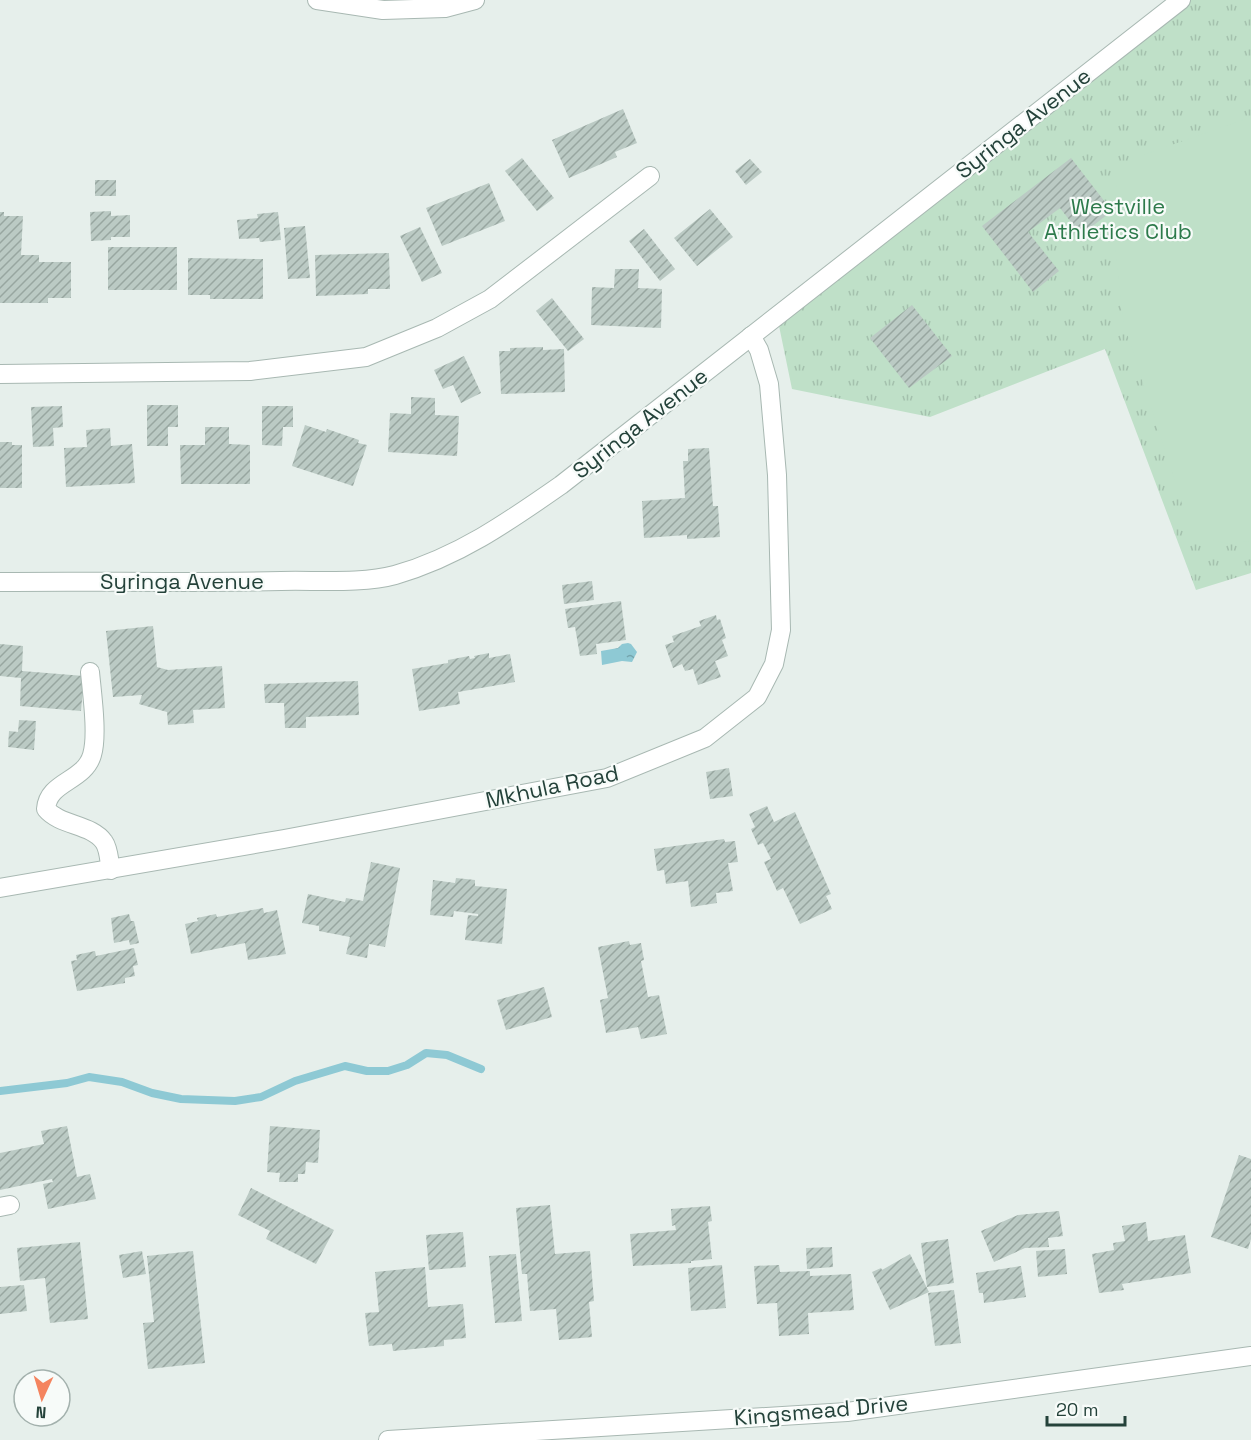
<svg xmlns="http://www.w3.org/2000/svg" width="1251" height="1440" font-family="'Space Grotesk',sans-serif">
<style>
.grass{fill:url(#grass-tufts)}
.pitch{fill:#bfe0c8}
.water{fill:url(#water-ripples)}
.lines{fill:none;stroke-linecap:round;stroke-linejoin:round}
.stream{stroke:#8ec9d4;stroke-width:8}
.building{fill:url(#building-hatch)}
.minor-casing{stroke:#a8b8b2;stroke-width:20}
.tertiary-casing{stroke:#a8b8b2;stroke-width:20}
.minor{stroke:#fff;stroke-width:18}
.tertiary{stroke:#fff;stroke-width:18}
.labels{text-anchor:middle;dominant-baseline:central;stroke-width:4.5;stroke-linejoin:round;paint-order:stroke}
.street-label{font-size:22px;fill:#24423a;stroke:#f7fbf9}
.park-label{font-size:22px;fill:#2d7a4b;stroke:#f7fbf9}
</style>
<defs>
<pattern id="grass-tufts" width="24" height="20" patternUnits="userSpaceOnUse" patternTransform="scale(1.5)"><rect width="24" height="20" fill="#bfe0c8"/><path d="M3 7l-1-3M5 7V3M7 7l1-3M15 17l-1-3M17 17v-4M19 17l1-3" fill="none" stroke="#a4c1ad"/></pattern>
<pattern id="water-ripples" width="26" height="14" patternUnits="userSpaceOnUse" patternTransform="scale(1.5)"><rect width="26" height="14" fill="#8ec9d4"/><path d="M2 4q2-2 4 0t4 0M15 11q2-2 4 0t4 0" fill="none" stroke="#74a5ad"/></pattern>
<pattern id="building-hatch" width="6" height="6" patternUnits="userSpaceOnUse" patternTransform="scale(1.5)"><rect width="6" height="6" fill="#bbcac4"/><path d="M-1 1l2-2M0 6l6-6M5 7l2-2" fill="none" stroke="#98a6a0"/></pattern>
</defs>
<rect width="100%" height="100%" fill="#e6efeb"/>
<path class="grass" d="M1185,0H1251V573L1196,590L1105,349L930,417L792,389L778,321Z"/>
<path class="pitch" d="M1251,117V541L1228,544L1210,539L1198,533L1184,510L1123,321L1115,250L1114,205L1117,179L1128,165L1143,155Z"/>
<path class="water" d="M628,643L631,644L637,652L632,662L622,661L602,665L601,651L618,648L622,644Z"/>
<g class="lines">
<path class="stream" d="M0,1091L67,1083L89,1077L122,1082L152,1093L181,1099L235,1101L261,1097L295,1081L345,1066L367,1071H388L407,1065L426,1053L447,1055L481,1069"/>
</g>
<g class="building">
<path d="M623,109L637,143L615,152L617,157L569,178L552,140Z"/>
<path d="M522,158L554,198L537,211L505,171Z"/>
<path d="M1071,158L1112,211L1081,235L1060,208L1028,232L1059,271L1033,292L982,226Z"/>
<path d="M750,159L762,172L746,185L735,171Z"/>
<rect x="95" y="180" width="21" height="16"/>
<path d="M489,183L505,221L442,246L426,208Z"/>
<path d="M710,209L733,237L697,266L674,238Z"/>
<path d="M111,211V216L130,215V237H111V240L91,241L90,212Z"/>
<path d="M0,212H4V216H23L21,255H39V262H71V298H48V303H0Z"/>
<path d="M278,212L281,240L260,242L259,238L239,239L237,220L258,218L257,214Z"/>
<path d="M305,226L310,278L288,279L284,228Z"/>
<path d="M420,227L442,273L422,282L400,236Z"/>
<path d="M644,229L675,269L660,281L629,241Z"/>
<rect x="108" y="247" width="69" height="43"/>
<path d="M389,253L390,289H368V294L316,296L315,255Z"/>
<path d="M188,258L263,259V299H210V295H188Z"/>
<path d="M615,269H639L638,288L662,289L661,328L591,325L592,287L614,288Z"/>
<path d="M552,298L584,339L568,351L536,311Z"/>
<path d="M912,305L952,356L909,388L870,338Z"/>
<path d="M543,347V350L564,349L565,392L501,394L499,351H510V348Z"/>
<path d="M464,356L481,393L461,403L453,385L443,389L434,370Z"/>
<path d="M411,397L435,398V415L459,416L457,456L388,452L390,413L411,414Z"/>
<path d="M147,405H178V427H168V446H147Z"/>
<path d="M62,406L63,427L53,428L54,446L33,447L31,407Z"/>
<path d="M262,406H293V427H283L282,446L262,445Z"/>
<path d="M305,425L326,432L327,429L359,440L358,443L367,445L353,486L292,466Z"/>
<path d="M205,427H229V444L250,445V484H181L180,445H205Z"/>
<path d="M110,428L111,446L132,444L135,483L66,487L64,448L87,447L86,430Z"/>
<path d="M0,442H12V445H22V488H0Z"/>
<path d="M709,448L713,506H718L720,537L687,539V535L644,538L642,501L685,498L683,461H688V449Z"/>
<path d="M592,581L594,600L564,604L562,585Z"/>
<path d="M621,601L626,640L596,644L597,654L580,656L575,627L568,628L565,609Z"/>
<path d="M716,615L717,620L720,619L726,638L722,640L728,656L715,661L721,677L698,685L693,669L685,671L682,664L673,668L665,645L674,642L672,636L701,626L699,621Z"/>
<path d="M153,626L157,667L168,670L222,666L225,708L193,710L194,723L168,725L167,712L139,704L142,695L113,697L106,631Z"/>
<path d="M0,644L23,646L22,671L84,676L81,711L20,706L21,678L0,676Z"/>
<path d="M489,653V658L510,654L515,682L458,692L460,704L419,711L412,669L448,663V660L469,656L470,659L475,658L474,656Z"/>
<path d="M358,681L359,715L306,717V728H285L284,703H265L264,684Z"/>
<path d="M19,720L36,721L34,750L8,747L9,731L18,732Z"/>
<path d="M729,768L733,796L710,799L706,772Z"/>
<path d="M767,806L774,822L795,812L831,894L826,896L832,909L800,924L783,888L777,891L764,862L771,859L763,843L758,845L751,829L755,827L749,814Z"/>
<path d="M724,839L725,842L735,841L738,862L728,863L733,891L716,893L717,903L691,907L688,881L666,884L664,870L657,871L654,849Z"/>
<path d="M371,862L400,868L385,947L369,944L367,958L346,954L350,937L319,931V926L302,923L308,894L345,902L346,898L363,901Z"/>
<path d="M456,878L475,880V886L507,889L502,944L465,940L468,915L478,916V914L454,911L453,917L430,915L433,880L455,883Z"/>
<path d="M263,908L264,913L277,910L286,954L248,960L245,943L191,954L185,924L198,921L197,918L216,914L217,917Z"/>
<path d="M129,914L131,921H134L139,943L130,945L129,940L114,943L111,918Z"/>
<path d="M629,941L630,945L641,943L644,960L641,961L648,997L659,995L667,1034L641,1039L638,1027L606,1033L600,1000L608,998L598,947Z"/>
<path d="M134,948L138,965L133,966L135,976L125,978V983L77,991L71,961L77,960L76,955L95,951L96,956Z"/>
<path d="M544,987L552,1017L506,1030L497,1000Z"/>
<path d="M67,1126L77,1177L90,1174L96,1199L48,1209L43,1184L53,1182L52,1179L0,1190V1153L44,1144L41,1131Z"/>
<path d="M270,1126L320,1130L318,1163L306,1162L305,1174H298V1182H279L280,1173L267,1172Z"/>
<path d="M1239,1155L1251,1159V1239L1248,1249L1211,1237Z"/>
<path d="M251,1188L334,1230L316,1264L266,1239L270,1231L238,1215Z"/>
<path d="M550,1205L555,1254L590,1251L594,1301L589,1302L592,1337L559,1340L556,1309L530,1311L527,1274H522L516,1208Z"/>
<path d="M710,1206L712,1221L708,1222L712,1259L691,1261V1263L633,1266L630,1234L676,1230L675,1225L672,1226L671,1209Z"/>
<path d="M1059,1211L1063,1236L1048,1238L1049,1247L1025,1248L994,1262L981,1231L1018,1215Z"/>
<path d="M1146,1222L1148,1241L1185,1235L1191,1273L1122,1284L1124,1290L1099,1293L1092,1254L1114,1250L1113,1243L1125,1241L1122,1226Z"/>
<path d="M463,1232L466,1267L429,1270L426,1235Z"/>
<path d="M948,1239L954,1283L927,1287L921,1243Z"/>
<path d="M80,1242L88,1319L50,1323L45,1278L20,1281L17,1248Z"/>
<path d="M832,1247L833,1267L807,1269L806,1248Z"/>
<path d="M1065,1249L1067,1274L1038,1277L1036,1251Z"/>
<path d="M142,1251L146,1274L123,1278L119,1255Z"/>
<path d="M193,1251L205,1363L148,1369L143,1323L154,1322L147,1256Z"/>
<path d="M516,1254L522,1321L495,1323L489,1256Z"/>
<path d="M910,1254L929,1292L890,1310L872,1272L881,1268L882,1270Z"/>
<path d="M722,1265L726,1308L691,1311L688,1268Z"/>
<path d="M779,1265L780,1272L810,1271V1276L851,1274L854,1310L808,1313L809,1334L779,1336L777,1303L757,1304L754,1266Z"/>
<path d="M1021,1266L1026,1297L984,1303L983,1293H979L976,1273Z"/>
<path d="M425,1267L428,1307L463,1304L466,1338L444,1340V1346L393,1351L392,1344L369,1346L365,1313L379,1312L375,1272Z"/>
<path d="M24,1285L27,1311L0,1314V1287Z"/>
<path d="M954,1290L961,1343L935,1346L928,1293Z"/>
</g>
<g class="lines">
<defs>
<g id="minor">
<path d="M317,0L383,10L445,8L475,0"/>
<path d="M0,374L250,371L366,357L437,328L490,299L650,176"/>
<path d="M90,672C92,694 98,735 92,755C84,782 48,781 46,809C60,826 92,824 104,842C109,849 109,861 111,870"/>
<path d="M0,888L284,839L607,778L705,738L757,697L774,664L781,630L777,475L769,384L759,350L751,336"/>
<path d="M0,1207L10,1205"/>
<path d="M388,1440L847,1412L1251,1356"/>
</g>
<path id="tertiary" d="M0,582C94,581 188,583 281,581C315,580 363,584 395,575C458,557 508,522 561,485L1181,0"/>
</defs>
<use href="#minor" class="minor-casing"/>
<use href="#tertiary" class="tertiary-casing"/>
<use href="#minor" class="minor"/>
<use href="#tertiary" class="tertiary"/>
</g>
<g class="labels">
<g class="street-label">
<text transform="translate(1023 123) rotate(-38)">Syringa Avenue</text>
<text transform="translate(640 423) rotate(-38)">Syringa Avenue</text>
<text x="182" y="581">Syringa Avenue</text>
<text transform="translate(552 786) rotate(-12)">Mkhula Road</text>
<text transform="translate(821 1410) rotate(-5)">Kingsmead Drive</text>
</g>
<g class="park-label">
<text x="1118" y="206">Westville<tspan x="1118" dy="25">Athletics Club</tspan></text>
</g>
</g>
<g transform="translate(42 1398) rotate(184)"><circle r="28" fill="#f7fbf9" stroke="#a3b1ad" stroke-width="1.5"/>
<path d="M0-4.5L10 22L0 15L-10 22Z" fill="#f4845f"/>
<text y="-9" font-size="16" font-weight="bold" text-anchor="middle" fill="#24423a">N</text>
</g>
<path d="M1047 1416v9h78v-9" fill="none" stroke="#24423a" stroke-width="3"/>
<text x="1056" y="1416" font-size="18" fill="#24423a" stroke="#f7fbf9" stroke-width="4.5" paint-order="stroke">20 m</text>
</svg>
